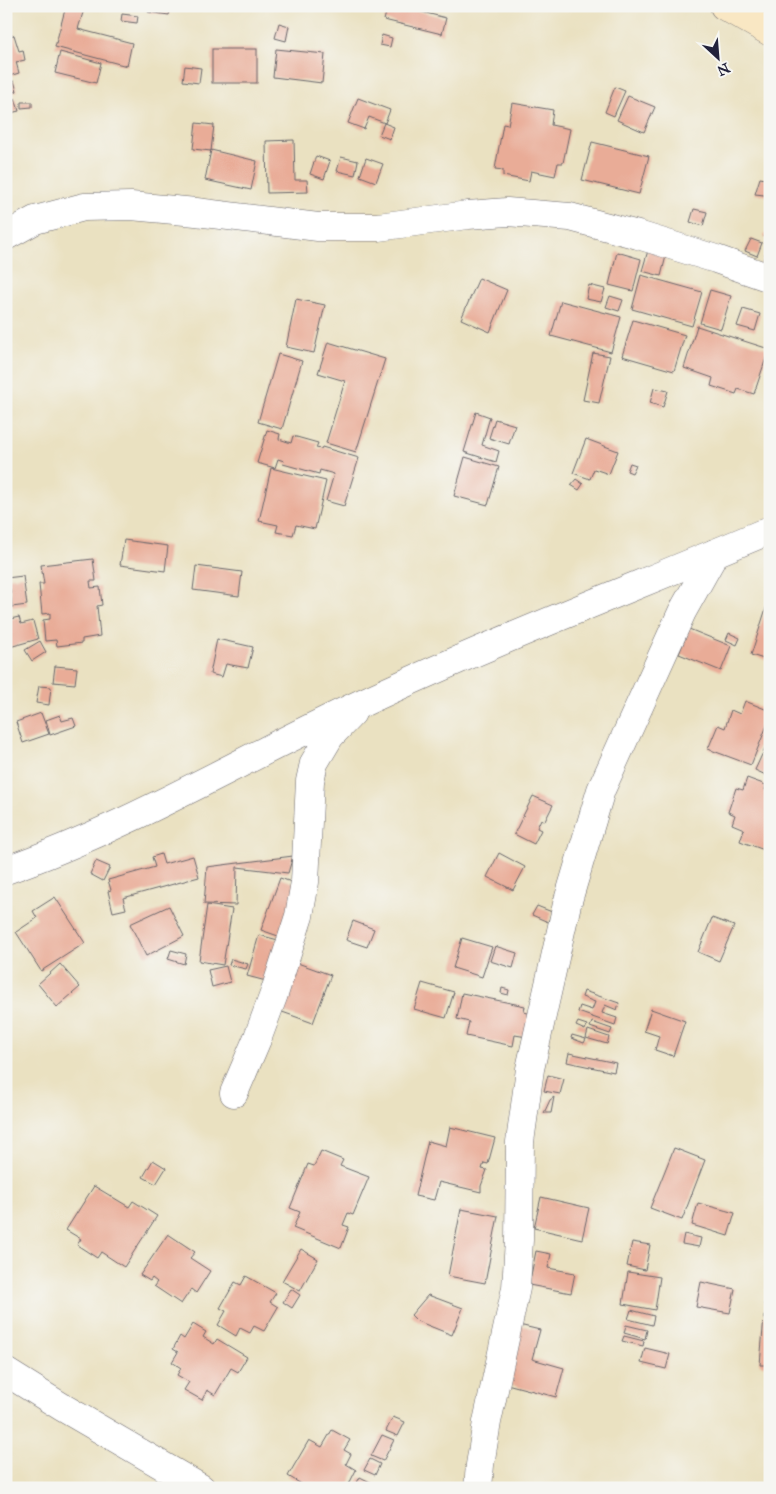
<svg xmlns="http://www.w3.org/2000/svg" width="776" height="1494" font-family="'IM FELL Great Primer',serif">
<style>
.building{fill:#e9ac97}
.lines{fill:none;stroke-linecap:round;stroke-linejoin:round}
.street-casing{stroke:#68656a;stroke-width:29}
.secondary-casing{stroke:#68656a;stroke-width:29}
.street{stroke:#fff;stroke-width:28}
.secondary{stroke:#f9e7c3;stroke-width:28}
</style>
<rect width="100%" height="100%" fill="#f6f6f2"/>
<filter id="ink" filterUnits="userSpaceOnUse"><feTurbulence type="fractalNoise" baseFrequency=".02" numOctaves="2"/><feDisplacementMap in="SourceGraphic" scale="10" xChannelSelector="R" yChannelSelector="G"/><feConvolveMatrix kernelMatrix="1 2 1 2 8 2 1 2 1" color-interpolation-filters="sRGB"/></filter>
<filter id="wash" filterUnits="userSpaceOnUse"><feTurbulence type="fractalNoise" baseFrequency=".0096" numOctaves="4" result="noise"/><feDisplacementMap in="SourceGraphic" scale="20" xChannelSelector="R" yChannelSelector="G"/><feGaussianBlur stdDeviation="1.12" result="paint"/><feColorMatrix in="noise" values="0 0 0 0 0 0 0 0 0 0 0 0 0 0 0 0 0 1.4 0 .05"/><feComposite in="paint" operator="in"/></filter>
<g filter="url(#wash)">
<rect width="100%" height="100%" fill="#eae1c1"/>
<g id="blocks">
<g class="building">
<path d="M66,6H85L78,29L132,43L127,66L55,47Z"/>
<path d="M149,6H171L169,15L148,12Z"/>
<path d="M388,6H398L446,18L442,34L384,20Z"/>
<path d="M122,14L138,16L137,23L121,21Z"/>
<path d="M279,23L289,26L286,41L275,38Z"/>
<path d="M14,35L19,51L23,50L25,60L16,62L19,73L6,77V37Z"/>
<path d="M382,35L392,38L390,47L380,45Z"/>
<rect x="212" y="49" width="45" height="34"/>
<path d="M276,49L325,54L322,83L273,77Z"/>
<path d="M60,52L101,63L96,83L55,73Z"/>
<path d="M185,66L201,68L199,83L183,81Z"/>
<path d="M14,81L17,91L6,95V84Z"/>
<path d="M615,87L625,91L614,116L605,112Z"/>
<path d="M628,96L655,107L644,132L617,120Z"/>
<path d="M15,98L19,111L6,114V101Z"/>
<path d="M358,98L390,110L385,123L369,117L364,129L348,123Z"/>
<path d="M21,102H32V107L21,108Z"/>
<path d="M512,103L553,110L551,125L570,129L563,163H558L555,176L531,171L529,181L503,176V170L495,169L503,124L508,125Z"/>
<path d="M196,123L214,125L211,151L193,149Z"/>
<path d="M384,123L394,127L390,139L379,135Z"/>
<path d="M294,140L295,180H307L308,192L267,193L266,141Z"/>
<path d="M592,142L649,156L639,194L582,180Z"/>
<path d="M211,150L257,161L251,190L205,180Z"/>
<path d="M316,156L330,161L324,179L310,174Z"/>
<path d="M341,157L358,161L355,175L337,171Z"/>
<path d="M366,158L383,164L376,182L360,176Z"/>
<path d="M760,178L770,180V199L764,195L755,194Z"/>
<path d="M694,209L707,212L703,226L690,222Z"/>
<path d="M770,224V240L764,237Z"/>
<path d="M751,239L762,243L757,256L745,251Z"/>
<path d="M649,247L667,252L661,276L642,271Z"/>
<path d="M767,248L770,249V269L761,267Z"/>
<path d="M617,252L641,259L633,291L609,285Z"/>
<path d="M641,275L702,292L692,326L632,309Z"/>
<path d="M479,278L507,290L490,332L461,319Z"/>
<path d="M589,285L605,289L601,302L586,299Z"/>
<path d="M710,290L731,296L721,329L700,323Z"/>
<path d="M610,296L623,300L619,311L606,307Z"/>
<path d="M296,299L325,305L314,353L286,347Z"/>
<path d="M561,301L621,317L611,352L551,336Z"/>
<path d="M743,309L760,314L755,331L737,326Z"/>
<path d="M633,320L685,335L674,371L622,356Z"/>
<path d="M697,326L769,349L754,394L738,389L736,394L711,386L713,378L684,368Z"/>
<path d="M328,342L385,359L356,452L326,443L345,381L318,373Z"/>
<path d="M593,353L610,356L599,403L583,400Z"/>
<path d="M278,354L302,361L282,429L258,422Z"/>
<path d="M654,388L668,391L663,407L650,403Z"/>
<path d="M476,412L490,417L482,445L499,451L496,462L464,452Z"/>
<path d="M495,419L515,425L509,444L489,438Z"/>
<path d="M267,430L280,434L279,439L291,443L293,436L318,443L316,448L321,449L322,447L359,458L344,506L326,501L334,474L320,470L319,474L283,464L284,461L278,459L275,468L257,463Z"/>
<path d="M586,439L618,451L609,474L594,469L590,479L573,473Z"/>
<path d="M465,457L499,467L488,505L454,496Z"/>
<path d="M630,463L636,465L632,473L627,471Z"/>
<path d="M271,468L326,481L315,529L296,525L293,535L276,532L278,525L259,521Z"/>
<path d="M576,479L583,484L579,490L571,485Z"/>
<path d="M124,540L168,546L165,571L120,565Z"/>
<path d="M93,559L96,581H90L91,588L100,587L102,605L97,606L100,636L82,639V643L57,646L56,640L45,641L43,620L50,619V613L42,614L39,584H44L41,565Z"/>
<path d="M196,566L242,572L239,596L193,590Z"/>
<path d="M23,576L27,605L12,607L10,589H6V578Z"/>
<path d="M769,599H770V661L751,655Z"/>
<path d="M19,617L21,624L33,621L38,639L6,648V620Z"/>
<path d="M689,629L731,646L721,671L679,654Z"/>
<path d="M729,633L740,638L737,645L726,640Z"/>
<path d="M217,639L253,647L248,668L226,664L222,677L210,674Z"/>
<path d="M40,641L46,652L32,661L25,650Z"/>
<path d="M55,666L77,668L75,684L53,682Z"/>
<path d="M39,686L51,687L49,705L36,703Z"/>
<path d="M745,701L770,711V718L751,765L708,749L718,725L725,728L731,710L740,714Z"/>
<path d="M41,713L49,734L23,743L16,722Z"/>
<path d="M60,715L62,721L73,718L76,726L50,735L46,720Z"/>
<path d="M770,737V777L755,770Z"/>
<path d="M747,778L766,785L765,790L770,791V843L767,851L740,841L744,829L732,824L735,815L728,812L736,788L743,790Z"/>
<path d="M533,796L553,805L545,821L541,819L537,828L541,830L534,844L514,834Z"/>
<path d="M499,853L525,867L513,890L487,877Z"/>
<path d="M161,854L164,864L193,856L199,877L123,898L126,909L113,912L108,891L111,890L108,880L155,867L152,857Z"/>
<path d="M293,856L288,873L237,867L236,905L204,904L207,867Z"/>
<path d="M96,861L110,867L103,881L90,874Z"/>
<path d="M280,878L300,885L281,937L261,930Z"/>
<path d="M55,897L85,943L41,971L16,932L37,918L33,911Z"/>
<path d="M207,905L232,909L223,965L199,961Z"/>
<path d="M169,906L184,936L146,956L130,924Z"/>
<path d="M537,906L552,912L548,922L532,915Z"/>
<path d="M712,918L734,926L719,961L698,952Z"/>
<path d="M353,921L374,929L367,947L346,940Z"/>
<path d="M259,935L282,941L270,982L247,976Z"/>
<path d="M462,938L492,947L482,977L453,968Z"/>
<path d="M495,946L517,953L513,968L490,961Z"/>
<path d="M171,950L186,954L184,964L168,959Z"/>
<path d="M231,959L248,964L246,969L229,965Z"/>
<path d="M292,961L331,975L313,1023L274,1009Z"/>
<path d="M60,964L80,987L57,1007L38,984Z"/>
<path d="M226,966L230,982L212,987L208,970Z"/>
<path d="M422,983L454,992L446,1018L414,1009Z"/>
<path d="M502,988L509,990L508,995L501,993Z"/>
<path d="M584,991L619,1003L617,1010L605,1005L602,1013L617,1018L615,1025L578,1012L580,1006L592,1010L595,1002L582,997Z"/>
<path d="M462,993L525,1006L524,1012L532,1014L527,1037L515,1035L513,1046L466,1036L469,1022L457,1019Z"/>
<path d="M651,1009L685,1021L673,1056L655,1050L659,1036L644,1031Z"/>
<path d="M578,1022L587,1025L585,1030L576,1026Z"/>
<path d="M592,1022L612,1029L610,1034L590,1027Z"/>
<path d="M588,1030L609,1037L607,1044L586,1038Z"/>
<path d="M572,1035L586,1039L584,1043L571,1038Z"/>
<path d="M569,1053L616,1063L614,1072L567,1062Z"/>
<path d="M548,1075L564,1079L560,1094L544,1091Z"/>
<path d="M554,1097L551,1113H544L550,1100Z"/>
<path d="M450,1127L495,1138L488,1164L484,1163L482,1169L487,1170L481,1186V1192L439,1182L434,1200L415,1196L428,1141L446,1146Z"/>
<path d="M674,1148L705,1160L682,1220L650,1208Z"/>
<path d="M321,1151L343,1160L340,1166L369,1177L353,1215L348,1213L343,1225L349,1227L341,1248L293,1228L300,1212L290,1208L308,1164L314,1166Z"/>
<path d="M153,1160L166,1168L156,1184L143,1177Z"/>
<path d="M94,1186L129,1207L133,1201L157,1216L124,1267L101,1252L97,1258L77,1245L81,1239L66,1230Z"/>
<path d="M541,1197L589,1208L582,1239L534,1228Z"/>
<path d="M698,1203L735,1213L728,1236L692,1225Z"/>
<path d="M461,1209L498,1216L485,1283L448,1276Z"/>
<path d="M168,1234L195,1252L190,1258L210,1271L196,1293L191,1289L181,1304L154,1286L157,1282L152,1278L150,1281L140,1275Z"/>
<path d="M684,1234L701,1238L699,1247L682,1244Z"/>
<path d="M632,1242L650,1245L645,1270L627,1266Z"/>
<path d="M301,1249L318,1259L300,1291L282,1281Z"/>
<path d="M536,1251L551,1254L548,1268L575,1273L571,1293L529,1285Z"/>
<path d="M628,1272L660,1277L655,1310L623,1304Z"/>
<path d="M246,1276L276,1293L270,1302L278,1307L264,1331L254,1326L250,1333L240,1328L236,1336L218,1325L226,1311L220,1308L235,1282L241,1285Z"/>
<path d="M701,1282L735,1289L730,1313L696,1307Z"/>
<path d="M769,1286H770V1306L764,1305Z"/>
<path d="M291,1289L300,1295L292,1308L283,1302Z"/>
<path d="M428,1295L463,1308L452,1335L417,1321L411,1315Z"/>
<path d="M631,1310L654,1316L652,1325L628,1319Z"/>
<path d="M764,1316L770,1317V1365H760Z"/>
<path d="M193,1324L206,1332L203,1337L214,1344L217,1339L247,1357L238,1372L231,1368L215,1395L207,1390L202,1400L184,1390L189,1382L177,1375L181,1368L172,1362L178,1352L173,1349L180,1336L184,1339Z"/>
<path d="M519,1325L540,1330L532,1359L564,1368L556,1397L503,1383Z"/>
<path d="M626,1325L647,1330L645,1339L624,1333Z"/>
<path d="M624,1336L644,1341L643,1346L622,1341Z"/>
<path d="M645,1348L670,1354L666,1369L641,1363Z"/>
<path d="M393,1417L405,1422L398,1436L386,1431Z"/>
<path d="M332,1430L350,1440L344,1450L351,1454L346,1464L356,1470L347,1488H308L288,1476L309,1440L322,1447Z"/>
<path d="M382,1435L394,1440L383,1461L371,1456Z"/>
<path d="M370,1459L380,1464L375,1475L364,1470Z"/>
<path d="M360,1477L382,1488H354Z"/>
</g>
</g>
</g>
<g filter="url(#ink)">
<use href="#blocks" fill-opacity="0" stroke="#68656a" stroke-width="1"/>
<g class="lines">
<defs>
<g id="street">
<path d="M6,236L35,220L84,207L131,206L196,212L318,227H378L468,215L507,212L570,217L638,235L716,259L770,278"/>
<path d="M6,870C129,827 242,759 360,704C494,641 633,588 770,530"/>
<path d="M234,1093L258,1037L274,994L299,916L305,882L310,781L314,763L330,736L352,713"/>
<path d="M6,1372L62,1407L201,1488"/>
<path d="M478,1488L480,1465L487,1422L516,1288L519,1240L520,1142L530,1069L567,904L601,790L682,612L715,553"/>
</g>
<path id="secondary" d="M724,6L770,32"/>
</defs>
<use href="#street" class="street-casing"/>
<use href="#secondary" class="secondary-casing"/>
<use href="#street" class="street"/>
<use href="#secondary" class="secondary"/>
</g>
</g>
<rect width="776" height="1494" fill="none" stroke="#f6f6f2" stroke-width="25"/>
<g transform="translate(718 58) rotate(154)" stroke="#f6f6f2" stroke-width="4" paint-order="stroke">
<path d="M0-4L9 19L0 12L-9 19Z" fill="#22223b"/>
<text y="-8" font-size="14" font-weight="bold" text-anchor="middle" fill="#22223b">N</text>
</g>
</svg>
